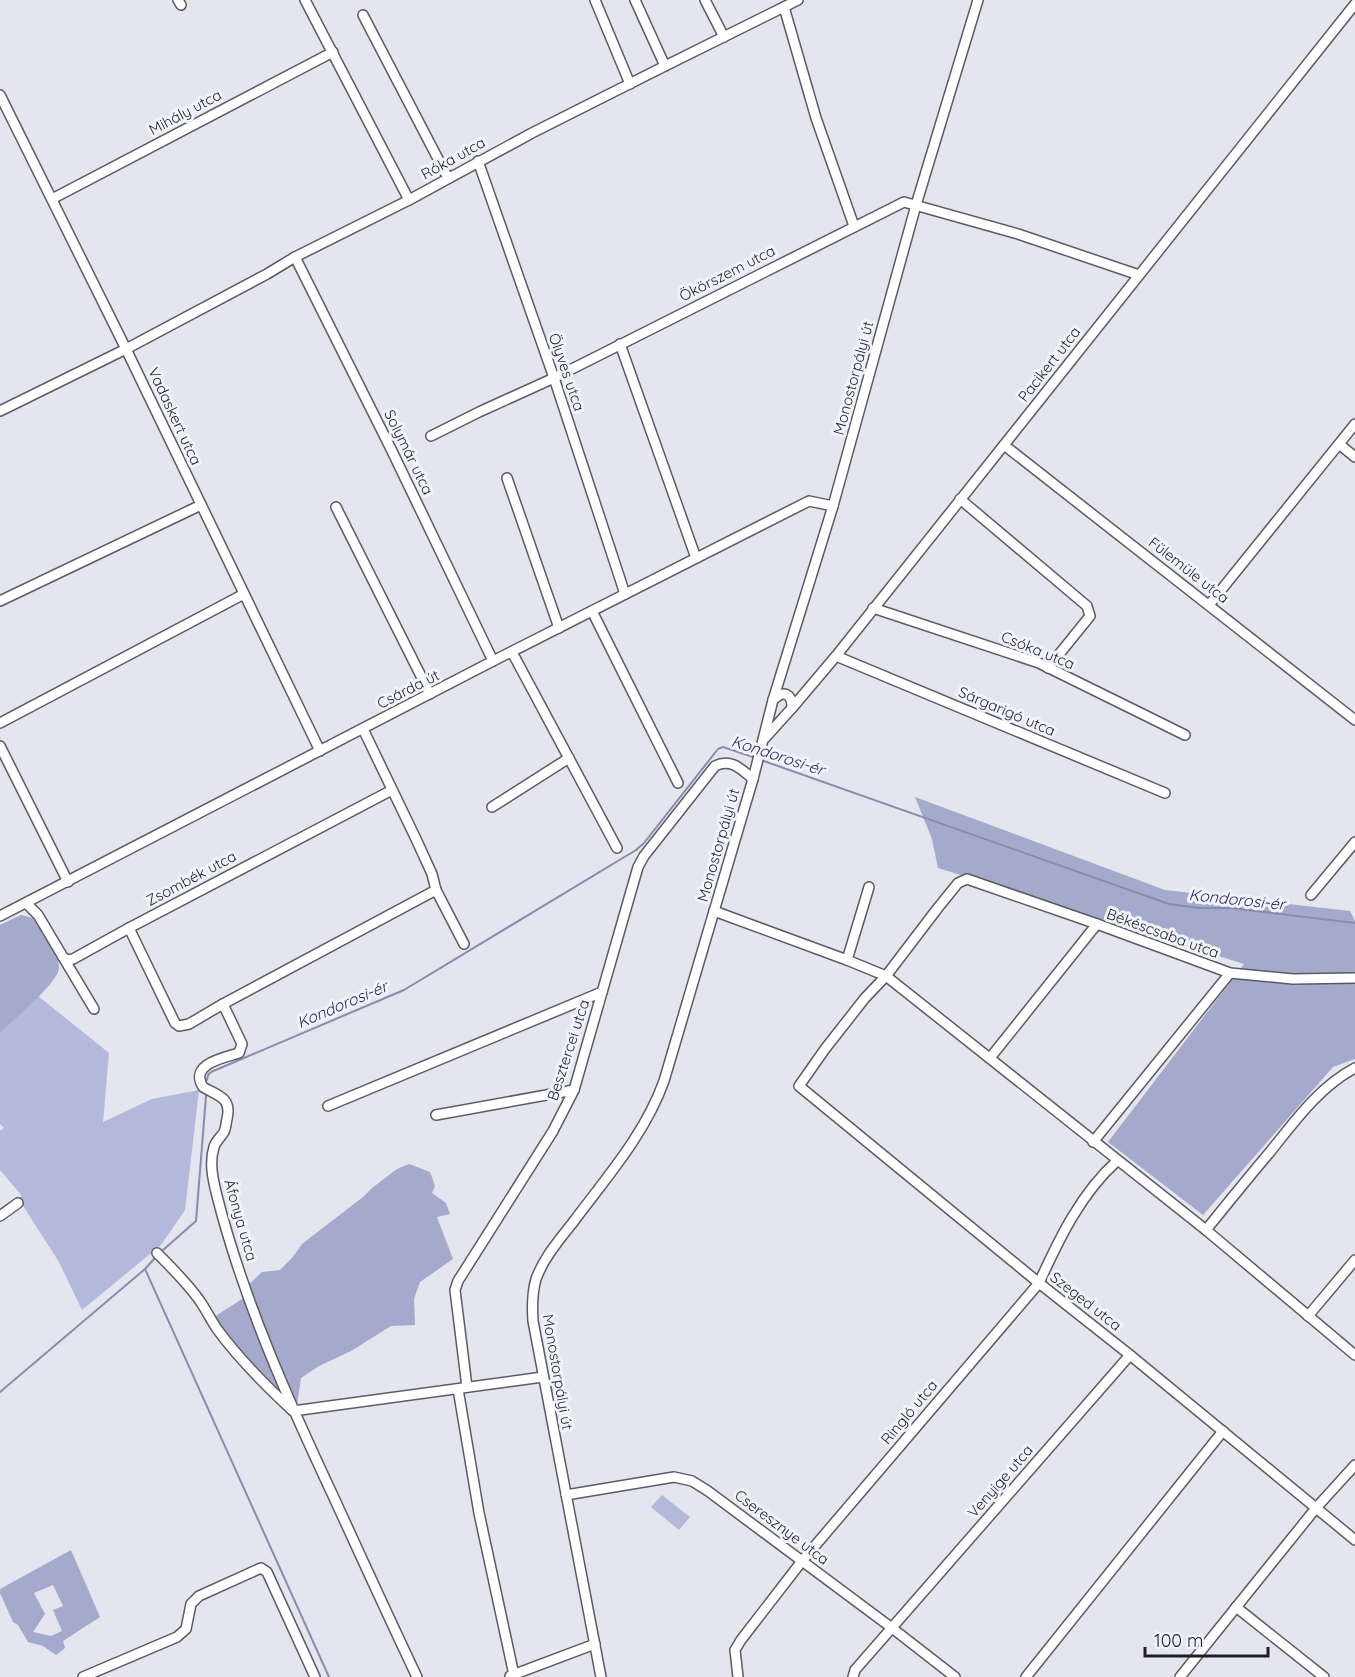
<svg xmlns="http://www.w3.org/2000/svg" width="1355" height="1677" font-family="Quicksand,sans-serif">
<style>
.green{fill:#b4b9db}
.forest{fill:#a5a9cb;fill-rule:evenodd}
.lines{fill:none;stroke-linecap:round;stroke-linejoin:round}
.stream{stroke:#888cad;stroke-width:2}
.minor-casing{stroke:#5b5c63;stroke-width:12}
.minor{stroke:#fff;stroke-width:9}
.labels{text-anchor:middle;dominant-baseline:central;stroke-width:6;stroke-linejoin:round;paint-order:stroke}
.street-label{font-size:15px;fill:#1f1f23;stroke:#f1f3fb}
.water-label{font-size:16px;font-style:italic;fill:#2a2b58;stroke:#f1f3fb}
</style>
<rect width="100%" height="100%" fill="#e4e5ee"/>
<g class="green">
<path d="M38,996L109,1053L103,1122L152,1099L199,1090L185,1210L161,1245L82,1310L59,1262L18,1198L22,1196L0,1170V1131L4,1128L0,1124V1033Z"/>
<path d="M662,1495L690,1517L679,1530L651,1507Z"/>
</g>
<g class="forest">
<path d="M915,797L1165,890L1350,911L1355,921V1059L1333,1067L1203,1215L1108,1142L1244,964L938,868L932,839Z"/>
<path d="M21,915L33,918C41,931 59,953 59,968C59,982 12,1021 0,1033V925Z"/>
<path d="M409,1164L430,1172L435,1186L432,1193L446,1203L450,1214L437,1217L453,1259L420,1282L414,1299L415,1325L391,1326L351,1351L319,1366L301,1378L297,1405L285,1400L241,1354L214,1317L242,1299L244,1289L262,1272L280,1270L292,1258L302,1244L363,1197L372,1188L397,1169Z"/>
<path d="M71,1550L100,1617L63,1641L65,1648L56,1655L43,1646L28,1642L18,1625L13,1622L0,1593V1589ZM53,1585L63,1606L53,1610L62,1631L51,1636L33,1632L45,1614L34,1593Z"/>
</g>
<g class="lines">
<g class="stream">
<path d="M761,760L1169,904L1199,908H1232L1355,923"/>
<path d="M207,1080L208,1075L211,1072L404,990L636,850L644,843L718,749L723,747L756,758"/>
<path d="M163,1250L196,1221L206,1096"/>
<path d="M145,1269L329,1677"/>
<path d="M0,1392L145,1269L154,1259"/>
</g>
<defs>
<g id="minor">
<path d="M178,0L181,5"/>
<path d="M305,0L409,200"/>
<path d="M595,0L630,84"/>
<path d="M635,0L665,66"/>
<path d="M705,0L724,37"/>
<path d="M784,7L816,118L854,226"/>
<path d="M363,15L448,178"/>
<path d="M0,95L126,349L320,751"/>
<path d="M478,161L554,378L625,594"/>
<path d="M52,199L333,52"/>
<path d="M295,257L391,449L493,661"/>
<path d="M620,344L696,558"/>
<path d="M0,411L126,349L267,274L295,257L409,200L532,133L665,66L798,0"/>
<path d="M431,436L479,412L554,378L904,202L1018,234L1139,275"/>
<path d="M1339,444L1355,457"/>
<path d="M1004,445L1355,720"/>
<path d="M507,478L559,628"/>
<path d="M960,499L1087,606L1090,616L1048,668"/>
<path d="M336,507L430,694"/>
<path d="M0,601L201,505"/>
<path d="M1209,605L1355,424"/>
<path d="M873,608L1039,663L1185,735"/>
<path d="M592,611L678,783"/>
<path d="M512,652L617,848"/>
<path d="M836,656L1165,793"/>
<path d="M773,700C784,689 792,694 792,708"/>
<path d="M0,723L244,594"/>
<path d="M363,729L416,839L432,874L436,890L464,944"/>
<path d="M765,738L792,708L836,656L1355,4"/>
<path d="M0,746L68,882"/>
<path d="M492,807L569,758"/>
<path d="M1311,895L1355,842"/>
<path d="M26,903L38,915L63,957L67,960L73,959L129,928L392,790"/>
<path d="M714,911L847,960L886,976L1206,1230L1355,1355"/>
<path d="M0,916L493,661L809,501L833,506"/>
<path d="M129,928L175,1023L179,1026L189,1024L223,1004L436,890"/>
<path d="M63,957L94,1009"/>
<path d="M847,960L869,887"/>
<path d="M1355,978L1293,979L1230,973L1097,924L967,879L958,883L937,909L886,976L865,998L825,1049L799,1086L1039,1283L1130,1355L1355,1540"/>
<path d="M223,1004L242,1044L239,1053C223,1058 189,1064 203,1087C218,1096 232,1097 227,1119C226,1123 226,1128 224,1132C221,1137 216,1141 214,1147C209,1163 213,1180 217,1196C244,1302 289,1402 335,1500C362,1559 389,1618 417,1677"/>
<path d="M990,1058L1097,924"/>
<path d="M328,1106L602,992"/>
<path d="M436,1115L574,1090"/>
<path d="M1093,1142L1230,973"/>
<path d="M0,1216L18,1203"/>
<path d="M1206,1230C1227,1204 1248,1178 1270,1152C1295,1121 1319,1087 1355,1068"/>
<path d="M157,1253C172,1268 188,1284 200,1301C206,1310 211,1320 217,1329C239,1359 266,1386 293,1411L543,1377"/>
<path d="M1308,1316L1355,1260"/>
<path d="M467,1387L455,1290L458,1281L553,1131L574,1090L638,867L644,856L715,766C731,758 741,769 753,779"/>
<path d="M458,1389L479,1513L514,1675"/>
<path d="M566,1495L674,1477L692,1481L708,1491L892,1628L955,1677"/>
<path d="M1236,1607L1324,1677"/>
<path d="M510,1676L595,1644"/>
<path d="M83,1677L177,1637L186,1629L191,1604L199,1596L261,1568L267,1572L315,1677"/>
<path d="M601,1677L533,1321C532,1307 532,1293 536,1279C544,1257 560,1239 574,1221C607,1177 645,1134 664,1081L753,779L773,700L833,506L916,205L978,0"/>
<path d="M738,1677L735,1650L741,1640L802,1561L1039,1283C1059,1239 1081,1193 1117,1161"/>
<path d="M853,1677L855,1670L1130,1355"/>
<path d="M1026,1677L1223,1431"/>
<path d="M1180,1677L1316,1508L1355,1465"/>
</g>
</defs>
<use href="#minor" class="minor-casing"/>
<use href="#minor" class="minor"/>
</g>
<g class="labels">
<g class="street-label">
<text transform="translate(185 112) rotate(-28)">Mihály utca</text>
<text transform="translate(453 158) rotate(-29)">Róka utca</text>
<text transform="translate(727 273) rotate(-27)">Ökörszem utca</text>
<text transform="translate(1049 364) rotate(-52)">Pacikert utca</text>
<text transform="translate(567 372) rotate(71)">Ölyves utca</text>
<text transform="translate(853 378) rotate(-75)">Monostorpályi út</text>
<text transform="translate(175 416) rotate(65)">Vadaskert utca</text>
<text transform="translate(409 452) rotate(64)">Solymár utca</text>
<text transform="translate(1189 570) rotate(38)">Fülemüle utca</text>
<text transform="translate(1038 650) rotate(22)">Csóka utca</text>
<text transform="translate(408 689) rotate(-27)">Csárda út</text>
<text transform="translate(1007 711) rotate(23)">Sárgarigó utca</text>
<text transform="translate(718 845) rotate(-74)">Monostorpályi út</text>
<text transform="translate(191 878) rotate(-28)">Zsombék utca</text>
<text transform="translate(1163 933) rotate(20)">Békéscsaba utca</text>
<text transform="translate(568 1050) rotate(-72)">Besztercei utca</text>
<text transform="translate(241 1220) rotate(74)">Áfonya utca</text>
<text transform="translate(1086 1301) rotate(38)">Szeged utca</text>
<text transform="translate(558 1372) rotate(80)">Monostorpályi út</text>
<text transform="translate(909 1412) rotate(-50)">Ringló utca</text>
<text transform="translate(1000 1481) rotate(-49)">Venyige utca</text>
<text transform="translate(782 1527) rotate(37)">Cseresznye utca</text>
</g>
<g class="water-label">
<text transform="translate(778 755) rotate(18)">Kondorosi-ér</text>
<text transform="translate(1237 899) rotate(6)">Kondorosi-ér</text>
<text transform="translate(342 1004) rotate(-23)">Kondorosi-ér</text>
</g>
</g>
<path d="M1145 1647v9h123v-9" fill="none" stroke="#1f1f23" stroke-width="3"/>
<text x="1154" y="1647" font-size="18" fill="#1f1f23" stroke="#f1f3fb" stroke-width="4.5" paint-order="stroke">100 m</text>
</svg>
